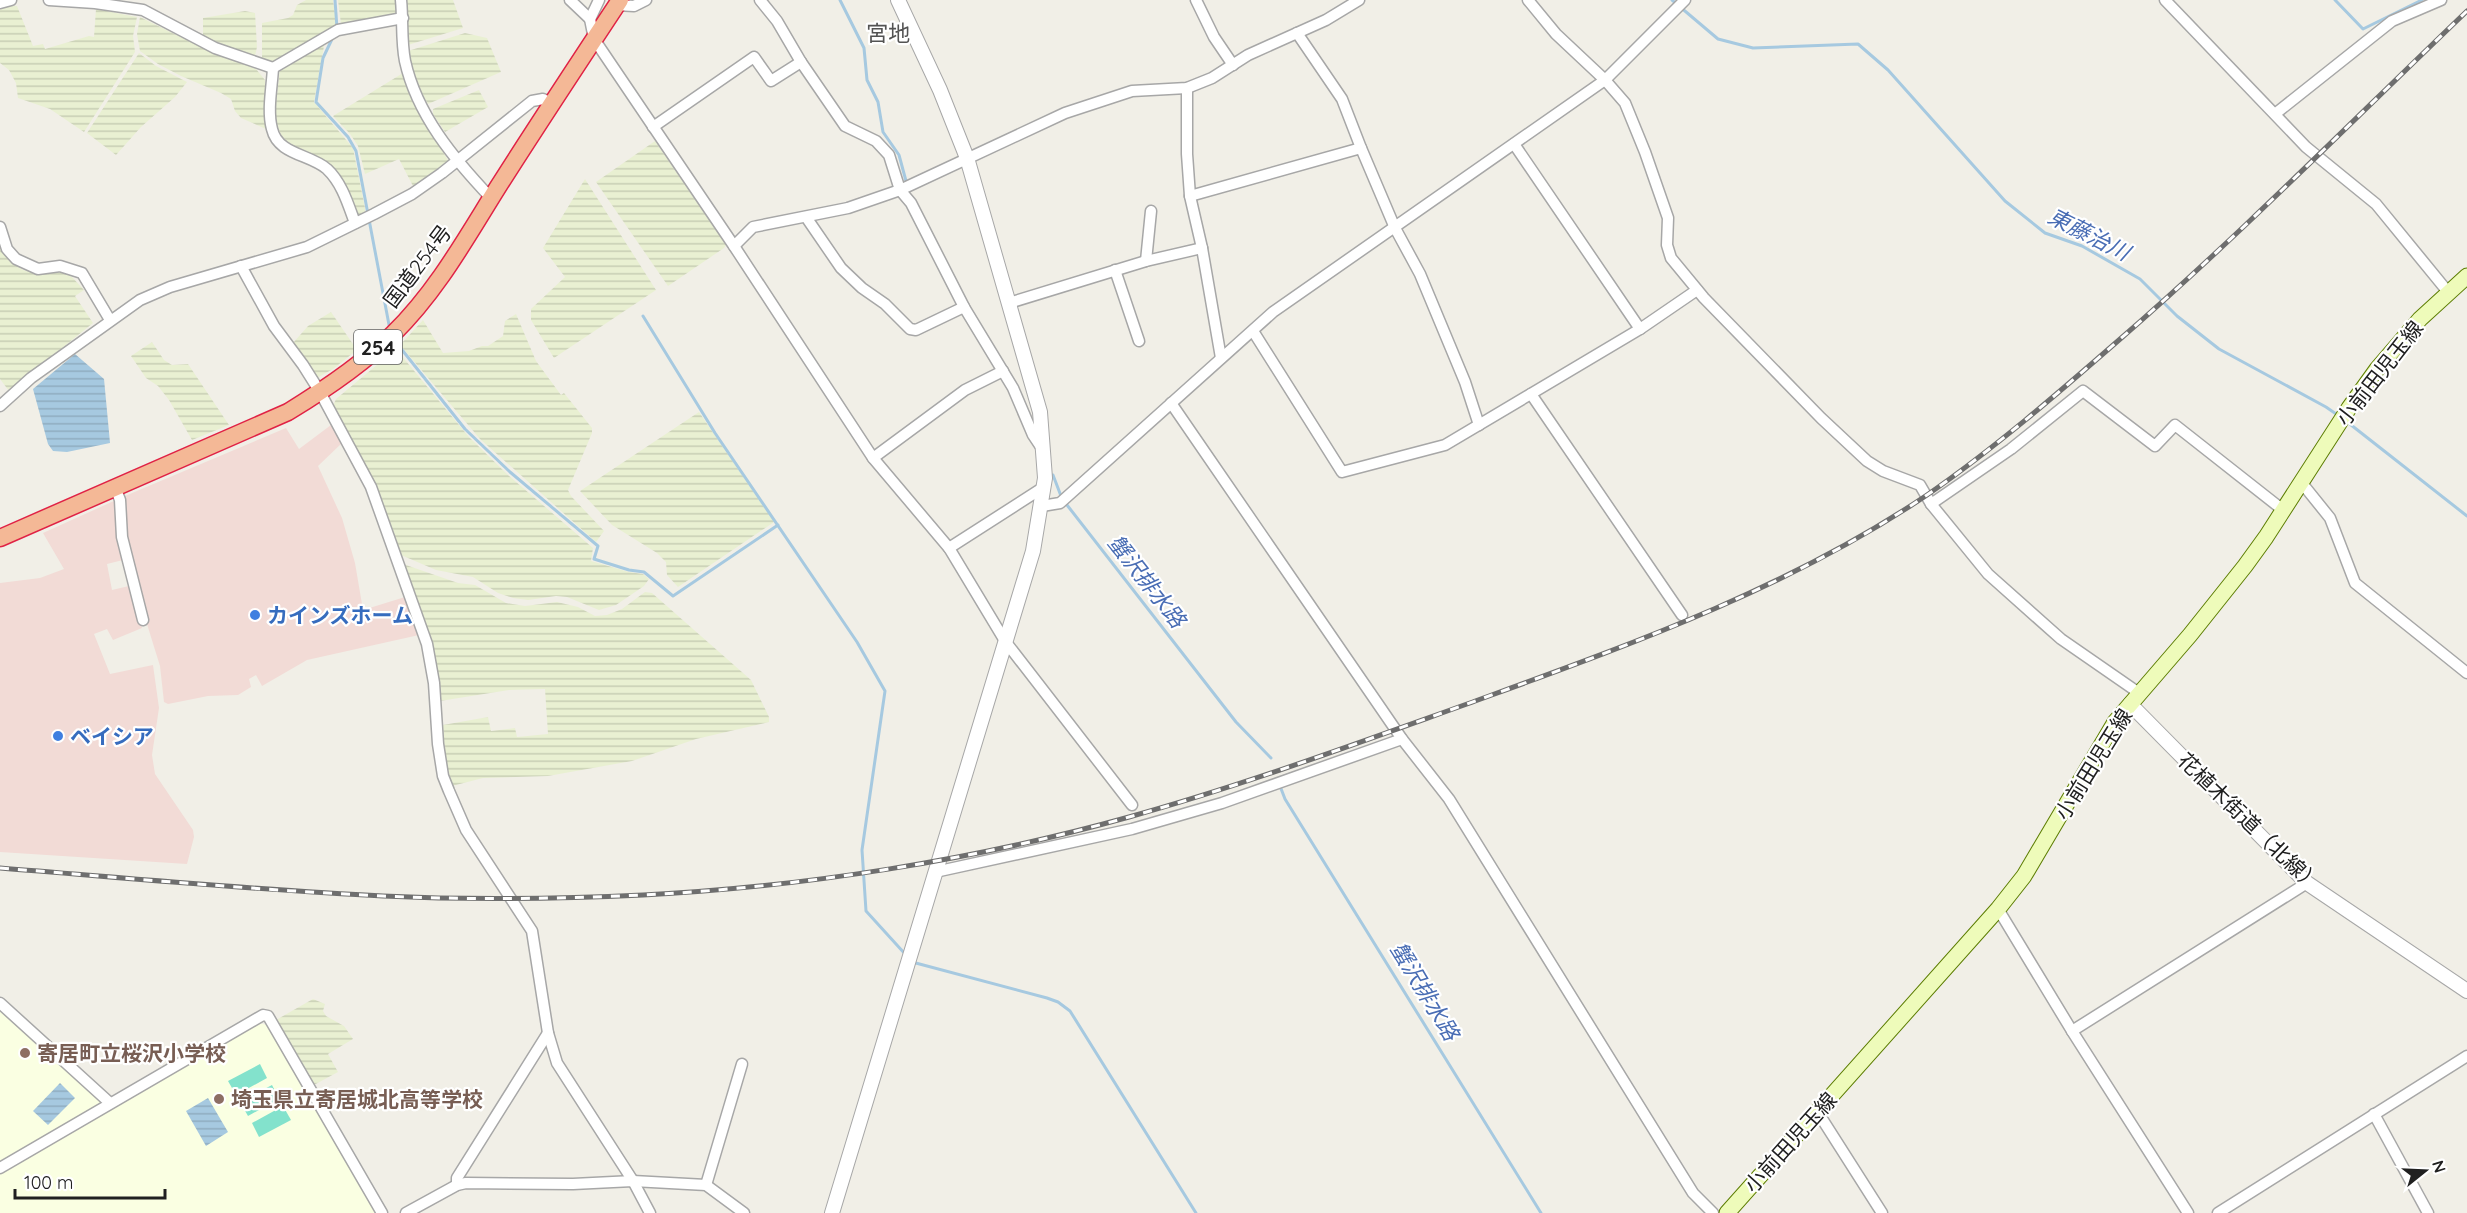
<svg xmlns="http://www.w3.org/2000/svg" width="2467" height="1213" font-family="Quicksand,'Noto Sans JP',sans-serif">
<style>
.commercial{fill:#f2dbd6}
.education{fill:#faffe2}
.farmland{fill:url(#farmland-rules)}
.pitch{fill:#83e2cc}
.water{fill:url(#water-rules)}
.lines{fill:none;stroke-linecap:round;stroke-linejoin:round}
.stream{stroke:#a6c9e0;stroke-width:3}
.minor-casing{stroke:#a7a7a7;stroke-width:13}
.tertiary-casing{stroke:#a7a7a7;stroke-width:16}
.secondary-casing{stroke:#5c7d02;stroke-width:17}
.trunk-casing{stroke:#e02245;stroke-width:19}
.minor{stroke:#fff;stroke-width:10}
.tertiary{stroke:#fff;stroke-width:14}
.secondary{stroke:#eefbba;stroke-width:15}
.trunk{stroke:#f4b896;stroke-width:16}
.rail-casing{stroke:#6e6e6e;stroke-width:5}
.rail{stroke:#fff;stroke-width:3;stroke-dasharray:9;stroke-linecap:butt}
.shop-dot{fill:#3f7fe0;stroke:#fff;stroke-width:2}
.education-dot{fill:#8d6e63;stroke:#fff;stroke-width:2}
.labels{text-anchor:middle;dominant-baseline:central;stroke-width:4.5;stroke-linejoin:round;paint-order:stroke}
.shield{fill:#fff;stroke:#636363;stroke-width:1.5}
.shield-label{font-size:20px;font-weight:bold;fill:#202020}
.street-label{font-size:21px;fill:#202020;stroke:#fff}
.shop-label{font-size:21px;font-weight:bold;fill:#366cbe;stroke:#fff;text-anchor:start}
.education-label{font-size:21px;font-weight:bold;fill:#785e54;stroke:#fff;text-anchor:start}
.neighbourhood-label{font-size:22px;fill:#535353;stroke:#fff}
.water-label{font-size:22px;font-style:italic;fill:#496db4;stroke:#fff}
</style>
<defs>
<pattern id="farmland-rules" width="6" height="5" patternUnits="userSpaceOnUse" patternTransform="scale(1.5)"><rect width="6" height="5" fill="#e9f0d2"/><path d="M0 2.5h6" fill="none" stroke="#c8ceb4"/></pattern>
<pattern id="water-rules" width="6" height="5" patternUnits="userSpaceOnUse" patternTransform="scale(1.5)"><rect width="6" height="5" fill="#a6c9e0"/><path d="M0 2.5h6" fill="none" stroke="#8facc0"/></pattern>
</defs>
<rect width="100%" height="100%" fill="#f1efe7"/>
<g class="commercial">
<path d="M331,425L342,443L318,466L342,518L355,563L363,610L405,597L419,635L307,660L262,686L256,675L249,679L251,687L238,695L208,696L168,704L164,702L160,666L142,608L140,585L128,539L125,496L286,428L299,449Z"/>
<path d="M116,500L123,560L107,564L112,590L129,586L142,628L113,640L107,629L94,634L110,674L153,665L159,708L152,755L155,774L193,830L194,837L187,864L0,852V583L40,578L64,569L43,533Z"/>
</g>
<g class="education">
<path d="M0,1008L101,1098V1103L0,1163Z"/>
<path d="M258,1023L267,1025L377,1213H0V1174Z"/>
</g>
<g class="farmland">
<path d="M306,0H333L337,26L274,61H262V23L288,18L293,15L297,5Z"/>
<path d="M338,0H395L396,13L393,16L341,24Z"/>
<path d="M406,0H453L463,28L408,45Z"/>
<path d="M7,6H17L33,46L43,44L45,49L89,36L94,37L96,9L137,17L133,36L135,52L84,132L50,109L18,98L16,83L9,70L0,63V10Z"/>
<path d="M245,11L255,13L257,47L255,56L203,37V18Z"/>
<path d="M140,17L203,48L256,69L265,80L266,129L241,118L235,111L231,99L221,93L181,76L158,64L140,51L137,34Z"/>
<path d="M465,33L487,38L501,72L428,104L417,85L408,51Z"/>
<path d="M322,45L324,46L314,102L353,148L365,208V212L361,215H357L345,183L329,163L289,144L281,135L277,124L275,112L280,69Z"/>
<path d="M139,53L156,66L187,82L175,97L141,127L116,155L87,133Z"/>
<path d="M403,73L408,91L419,112L449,162L413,186L399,159L365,174L358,146L350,134L333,116Z"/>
<path d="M479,90L488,107L445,132L433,114V109Z"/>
<path d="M655,141L726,245L724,248L668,286L596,182Z"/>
<path d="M585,179L656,290L554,358L531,320V309L565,277L543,248Z"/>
<path d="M0,241L12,263L23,270L35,273L62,272L72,277L84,290L75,296L93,323L9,391L0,379Z"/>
<path d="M331,312L357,350L333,369L317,378L293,343L308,326Z"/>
<path d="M516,314L536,361L561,395L564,393L592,428V433L568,490L571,496L604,531L596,542L480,439L400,345L423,320L443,353L469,351L482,346H488L503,336L505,321Z"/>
<path d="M152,342L164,360L172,365L188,364L229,425L192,440L169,400L158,386L146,378L131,356Z"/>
<path d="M396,349L469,437L508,475L593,548L591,561L629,572L643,574L649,579L644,586L616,605L599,610L567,597L556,596L528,600L513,598L498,593L473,577L436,570L401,555L371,480L333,406L336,399Z"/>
<path d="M699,412L774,522L678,587L667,575L666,562L657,553L612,525L580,491Z"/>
<path d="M403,564L458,583L475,585L506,603L525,606L557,602L578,607L595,616L607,615L622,609L645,592L652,593L751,680L769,717V722L696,739L632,761L548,776L483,778L452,786L445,757L443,725L488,717L491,731L515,728L517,737L548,734L545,689L509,690L440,701L433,646Z"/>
<path d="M313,999L325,1004L323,1011L326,1016L344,1026L353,1039L328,1054L338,1072L312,1086L276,1020Z"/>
</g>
<g class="pitch">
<path d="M260,1064L267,1078L236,1095L228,1081Z"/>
<path d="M272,1085L279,1099L248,1116L240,1102Z"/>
<path d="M283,1106L291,1120L259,1137L252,1123Z"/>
</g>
<g class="water">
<path d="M75,354L104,379L110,443L67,452L53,451L48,444L33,389Z"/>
<path d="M60,1083L75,1098L48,1125L33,1111Z"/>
<path d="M208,1098L228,1132L206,1146L186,1111Z"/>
</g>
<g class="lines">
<g class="stream">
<path d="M335,0L337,28"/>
<path d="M840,0L864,48L867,80L878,102L883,132L899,155L906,181"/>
<path d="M1672,0L1718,39L1753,48L1858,44L1888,70L2005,201L2045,233L2082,246L2140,279L2177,316L2219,349L2326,407L2339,416"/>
<path d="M2335,0L2363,29L2422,0"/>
<path d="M333,37L323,58L316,102L348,137L356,151L390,330"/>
<path d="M643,316L715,433L857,642L885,691L862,850L866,911L906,955"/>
<path d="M395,341L465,429L510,472L598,546L594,559L629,570L644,572L673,596L778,525"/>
<path d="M2346,421L2467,516"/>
<path d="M1053,475L1061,496"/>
<path d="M1067,505L1236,722L1271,758"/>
<path d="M1280,786L1285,799L1541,1213"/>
<path d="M912,962L1047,998L1058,1002L1070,1011L1196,1213"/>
</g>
<defs>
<g id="minor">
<path d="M49,0L95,3L143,10L215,48L273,68L338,30L403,18"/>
<path d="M401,0C403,20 401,41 405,61C417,115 454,159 491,198"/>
<path d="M570,0L590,19"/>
<path d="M599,0L590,19L594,39L734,246L873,458L949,548L1005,641L1132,805"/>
<path d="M760,0L777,21L801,62L845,126L876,141L889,155L900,190L911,203L964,307L1013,388L1033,435L1043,450"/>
<path d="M1196,0L1214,37L1233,65"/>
<path d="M1528,0L1556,34L1605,80L1625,103L1645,152L1668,218L1667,245L1671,258L1704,298L1821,418L1867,461L1883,471L1920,485L1931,504L1988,574L2061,639L2139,693"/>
<path d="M2165,0L2306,147L2376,204L2448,292"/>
<path d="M0,3L11,0"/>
<path d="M616,5L634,6L646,0"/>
<path d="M1297,33L1342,99L1361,148"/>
<path d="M273,68C272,87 267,111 272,129C278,155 310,154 327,169C342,183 348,204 355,223"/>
<path d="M1187,88V154L1190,196L1202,248L1221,358"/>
<path d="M2275,114L2392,21L2441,0"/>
<path d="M653,127L754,57L771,81L801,62"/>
<path d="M1514,144L1640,329"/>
<path d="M1190,196L1361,148L1395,228L1420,274L1465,382L1479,425"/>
<path d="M806,217L841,268L862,288L885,304L910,329L916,330L964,307"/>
<path d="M0,227L7,249L16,259L38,269L60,266L82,273L110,320"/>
<path d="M734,246L753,227L848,208L900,190L1065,113L1132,91L1187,88L1212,78L1248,55L1326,20L1359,0"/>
<path d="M1146,261L1151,211"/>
<path d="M241,266L274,326L303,365L320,392L371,487L427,644L434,683L438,744L443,776L449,791L466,830L532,931L548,1033L557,1063L633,1181L650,1213"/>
<path d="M1115,270L1139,341"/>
<path d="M1009,303L1146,261L1202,248"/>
<path d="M1253,331L1342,472L1445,445L1640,329L1697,290"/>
<path d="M1531,394L1682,615"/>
<path d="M1171,403L1402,739L1449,799L1693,1193L1713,1213"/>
<path d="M0,406L31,378L140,300L170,287L307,247L374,214L412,194L442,173L532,101L543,99L551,103"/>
<path d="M873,458L965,390L1003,371"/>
<path d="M2301,482L2330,518L2355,583L2467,673"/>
<path d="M115,487L120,500L122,537L143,620"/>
<path d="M1931,504L2011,449L2083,391L2155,446L2175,425L2283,510"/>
<path d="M1042,506L1060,503L1273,312L1605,80L1685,0"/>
<path d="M949,548L1044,487"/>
<path d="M935,872L1132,829L1222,803L1402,739"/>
<path d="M1998,909L2072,1031L2188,1213"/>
<path d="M0,1003L110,1103"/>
<path d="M2072,1031L2307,883"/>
<path d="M1817,1111L1882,1213"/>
<path d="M2374,1114L2428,1213"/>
<path d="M0,1168L263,1015L268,1016L382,1213"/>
<path d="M457,1185V1178L548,1033"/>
<path d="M706,1185L742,1064"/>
<path d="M406,1213L457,1185L466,1183L573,1184L633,1181L706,1185L744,1213"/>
<path d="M2218,1213L2467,1056"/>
</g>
<g id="tertiary">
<path d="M2130,704L2307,883L2467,991"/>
<path d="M832,1213L1033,551L1045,478L1040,412L967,158L940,90L898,0"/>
</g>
<path id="secondary" d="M1727,1213L1998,909L2024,876L2115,722L2190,635L2245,566L2266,537L2349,408L2377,369L2420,319L2467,276"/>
<path id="trunk" d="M0,538L288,412C324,390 363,364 393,334C437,291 466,238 498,187C538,124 579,62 620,0"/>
</defs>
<use href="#minor" class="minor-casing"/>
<use href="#tertiary" class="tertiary-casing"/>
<use href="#secondary" class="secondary-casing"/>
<use href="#trunk" class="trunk-casing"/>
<use href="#minor" class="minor"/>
<use href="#tertiary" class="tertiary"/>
<use href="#secondary" class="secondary"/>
<use href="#trunk" class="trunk"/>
<defs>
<path id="rail" d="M0,868C127,878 255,890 383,896C469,900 556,899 643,895C803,887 975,860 1129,817C1244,785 1355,744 1467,704C1626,646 1786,590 1927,495C1995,448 2057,394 2119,340C2239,236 2352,121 2467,11"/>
</defs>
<use href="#rail" class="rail-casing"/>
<use href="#rail" class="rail"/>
</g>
<g class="shop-dot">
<circle cx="255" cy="615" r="6"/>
<circle cx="58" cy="736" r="6"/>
</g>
<g class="education-dot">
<circle cx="25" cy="1053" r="6"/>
<circle cx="219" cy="1099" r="6"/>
</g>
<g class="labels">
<rect class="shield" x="354" y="330" width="48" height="34" rx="4.5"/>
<g class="shield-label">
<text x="378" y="347">254</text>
</g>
<g class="street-label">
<text transform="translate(417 266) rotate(-53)">国道254号</text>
<text transform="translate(2379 373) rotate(-52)">小前田児玉線</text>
<text transform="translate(2093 764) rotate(-58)">小前田児玉線</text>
<text transform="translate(2250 822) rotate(44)">花植木街道（北線）</text>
<text transform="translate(1790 1142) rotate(-48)">小前田児玉線</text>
</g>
<g class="shop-label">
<text x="267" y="615">カインズホーム</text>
<text x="70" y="736">ベイシア</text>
</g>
<g class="education-label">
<text x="37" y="1053">寄居町立桜沢小学校</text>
<text x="231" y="1099">埼玉県立寄居城北高等学校</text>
</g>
<g class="neighbourhood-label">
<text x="888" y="33">宮地</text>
</g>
<g class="water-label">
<text transform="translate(2089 234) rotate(27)">東藤治川</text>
<text transform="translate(1147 581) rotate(52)">蟹沢排水路</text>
<text transform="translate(1425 991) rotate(59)">蟹沢排水路</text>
</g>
</g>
<g transform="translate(2425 1171) rotate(72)" stroke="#ffffff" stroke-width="4.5" paint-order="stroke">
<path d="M0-4.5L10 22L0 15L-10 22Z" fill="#202020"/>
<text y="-9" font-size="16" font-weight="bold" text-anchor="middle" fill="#202020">N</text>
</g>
<path d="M15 1189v9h150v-9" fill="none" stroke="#202020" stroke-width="3"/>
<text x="24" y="1189" font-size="18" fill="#202020" stroke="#ffffff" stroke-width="4.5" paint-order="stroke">100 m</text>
</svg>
